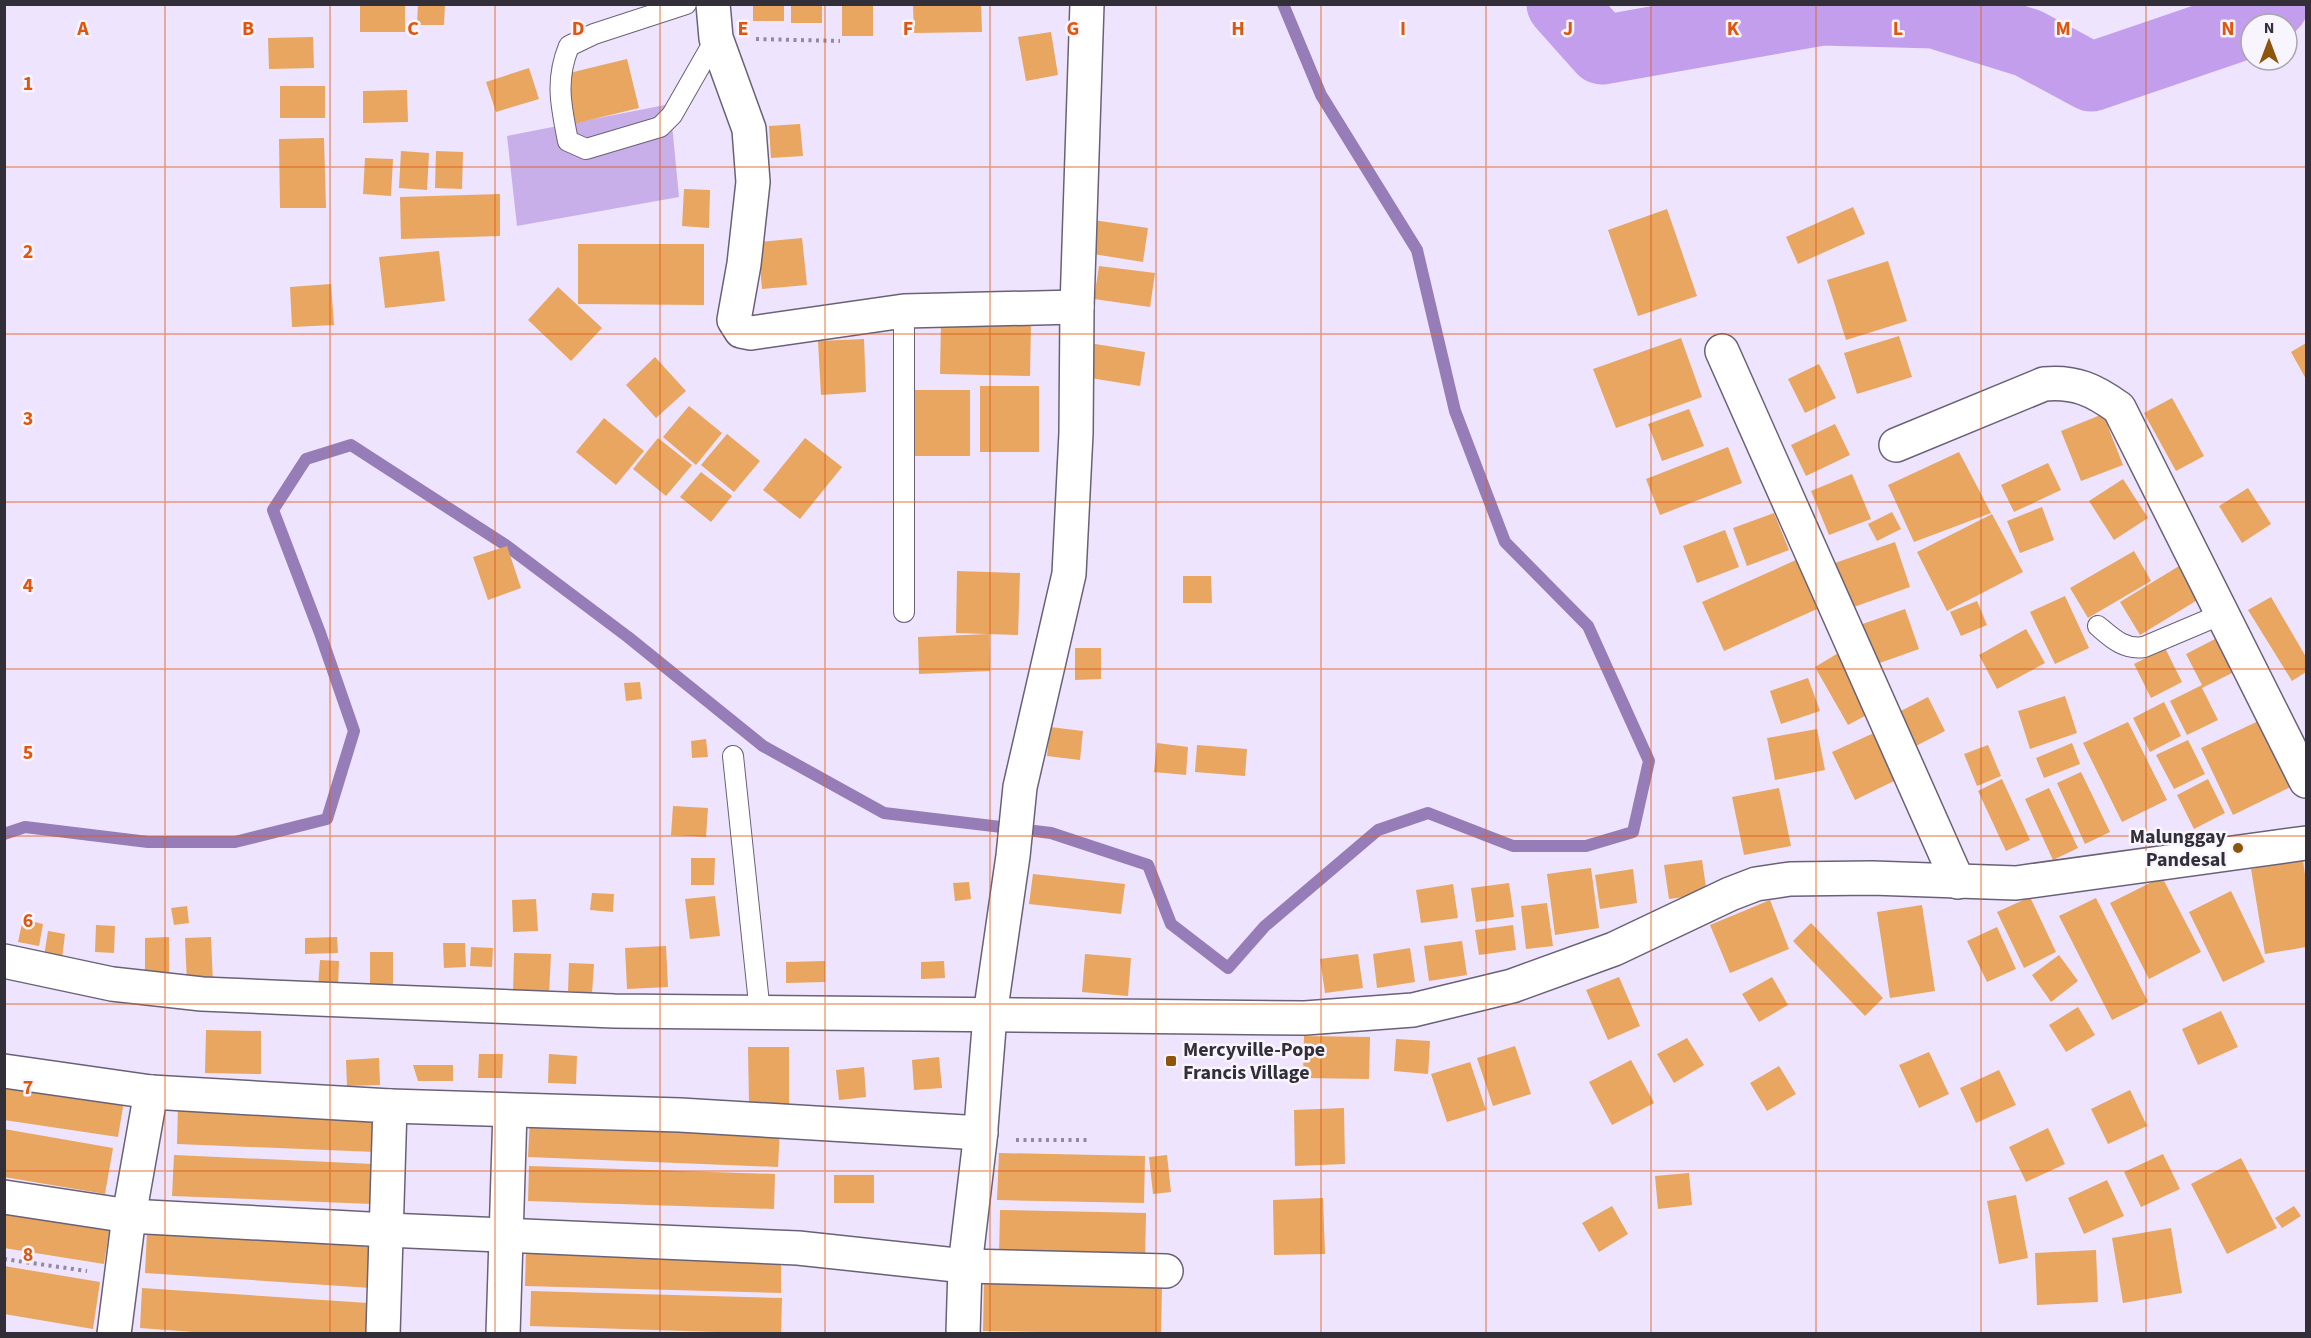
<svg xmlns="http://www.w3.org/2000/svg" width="2311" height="1338" font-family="'Source Sans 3',sans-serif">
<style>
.green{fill:#c8afe9}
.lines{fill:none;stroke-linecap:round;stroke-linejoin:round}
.stream{stroke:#977db7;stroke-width:12}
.river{stroke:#c29eed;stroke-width:69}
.building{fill:#e8a660}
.lane-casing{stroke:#6a6176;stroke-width:22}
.street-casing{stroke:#6a6176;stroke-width:36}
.secondary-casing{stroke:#6a6176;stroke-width:36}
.path{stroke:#918a9c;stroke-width:4;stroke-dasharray:3 4.5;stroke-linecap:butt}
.lane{stroke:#fff;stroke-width:20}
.street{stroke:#fff;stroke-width:33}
.secondary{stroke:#fff;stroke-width:33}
.grid{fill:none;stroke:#df570e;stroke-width:1.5;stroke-opacity:0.55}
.poi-dot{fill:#8d560b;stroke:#f9f5ff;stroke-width:2}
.labels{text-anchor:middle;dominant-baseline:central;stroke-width:5;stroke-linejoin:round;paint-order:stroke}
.poi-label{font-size:20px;font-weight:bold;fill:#332f39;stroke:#f9f5ff;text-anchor:end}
.grid-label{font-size:20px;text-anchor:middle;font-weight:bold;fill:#df570e;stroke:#f9f5ff;stroke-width:5;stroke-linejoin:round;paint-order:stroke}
</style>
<rect width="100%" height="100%" fill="#eee4fd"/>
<path class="green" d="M670,104L679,197L517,226L507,136Z"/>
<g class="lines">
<path class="stream" d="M4,834L25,827L148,842H235L327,819L354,731L320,633L273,510L306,459L351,445L507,546L628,637L763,746L884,813L1051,833L1148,865L1171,924L1228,968L1265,926L1378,830L1428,813L1513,846H1586L1633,832L1649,761L1588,626L1505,542L1455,411L1417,250L1321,95L1283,4"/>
<path class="river" d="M1561,4L1602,50L1822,11L1935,14L2028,43L2091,77L2255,21L2274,4"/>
</g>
<g class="building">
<rect x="360" y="4" width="45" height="28"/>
<path d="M418,4H445L444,25H417Z"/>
<rect x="753" y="4" width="31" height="17"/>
<rect x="791" y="4" width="31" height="19"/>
<rect x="842" y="4" width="31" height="32"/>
<path d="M913,4H981L982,32L914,33Z"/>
<path d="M1051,32L1058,75L1026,81L1018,37Z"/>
<path d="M313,37L314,68L269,69L268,38Z"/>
<path d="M627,59L639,108L573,124L561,75Z"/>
<path d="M529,68L539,99L496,112L486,82Z"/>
<rect x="280" y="86" width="45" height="32"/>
<path d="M407,90L408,122L363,123V91Z"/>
<path d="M800,124L803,156L771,158L769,126Z"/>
<path d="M324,138L326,208H280L279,139Z"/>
<path d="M401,151L429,153L427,190L399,188Z"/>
<path d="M436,151L463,152L462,189L435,188Z"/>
<path d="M365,158L393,159L391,196L363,194Z"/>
<path d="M684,189L710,190L709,228L682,226Z"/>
<path d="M500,194V236L401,239L400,197Z"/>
<path d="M1853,207L1865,234L1798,264L1786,237Z"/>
<path d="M1667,209L1697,296L1638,316L1608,230Z"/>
<path d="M1093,220L1148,228L1143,262L1087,253Z"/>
<path d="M802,238L807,285L762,289L758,242Z"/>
<path d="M578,244H704V305L578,304Z"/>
<path d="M439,251L445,301L385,308L379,257Z"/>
<path d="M1888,261L1907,321L1846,340L1827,280Z"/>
<path d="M1099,266L1155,273L1150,307L1094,299Z"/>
<path d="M331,284L334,325L292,327L290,287Z"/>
<path d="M558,287L602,328L571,361L528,320Z"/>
<path d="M941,319L1031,321L1030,376L940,374Z"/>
<path d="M1899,336L1912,377L1857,394L1844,353Z"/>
<path d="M1681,338L1702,397L1616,428L1593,369Z"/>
<path d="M864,339L866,392L821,395L818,341Z"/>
<path d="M1089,343L1145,352L1140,386L1084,377Z"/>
<path d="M2306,343V379L2291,352Z"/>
<path d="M655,357L686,391L656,418L626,385Z"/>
<path d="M1819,364L1836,398L1805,413L1788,379Z"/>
<rect x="980" y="386" width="59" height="66"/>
<rect x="911" y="390" width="59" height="66"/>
<path d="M2172,398L2204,456L2176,471L2144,413Z"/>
<path d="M689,406L722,433L696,465L663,437Z"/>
<path d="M1689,409L1704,446L1662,461L1648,424Z"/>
<path d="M2103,414L2123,465L2081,481L2061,431Z"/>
<path d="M604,418L644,451L616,485L576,452Z"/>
<path d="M1835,424L1850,455L1806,476L1791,445Z"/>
<path d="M727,434L760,461L734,492L701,465Z"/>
<path d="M658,438L692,465L666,496L633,469Z"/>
<path d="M805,438L842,467L800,519L763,490Z"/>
<path d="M1728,447L1742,483L1660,515L1646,479Z"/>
<path d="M1959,452L1991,513L1914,542L1888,485Z"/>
<path d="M2048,463L2061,490L2014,512L2001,485Z"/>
<path d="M701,472L732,496L711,522L680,497Z"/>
<path d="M1852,474L1871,519L1829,535L1811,491Z"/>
<path d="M2123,479L2148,518L2114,540L2089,501Z"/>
<path d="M2248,488L2271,524L2242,543L2219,506Z"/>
<path d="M2042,507L2054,540L2020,553L2007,521Z"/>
<path d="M1892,512L1901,529L1877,541L1868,524Z"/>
<path d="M1774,513L1789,550L1747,566L1733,528Z"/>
<path d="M1992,514L2023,572L1947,611L1917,552Z"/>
<path d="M1725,530L1739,567L1697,583L1683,546Z"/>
<path d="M1895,542L1910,587L1851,608L1835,563Z"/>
<path d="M507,546L521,588L488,600L473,557Z"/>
<path d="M2134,551L2151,581L2088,618L2070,588Z"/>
<path d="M1796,560L1817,609L1724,651L1702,602Z"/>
<path d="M2184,563L2204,596L2140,635L2120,602Z"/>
<path d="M957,571L1020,573L1018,635L956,633Z"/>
<path d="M1183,576H1211L1212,603H1183Z"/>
<path d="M2065,596L2089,648L2055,664L2030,612Z"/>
<path d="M2271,597L2306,657V672L2292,681L2248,610Z"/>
<path d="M1977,601L1987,625L1961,636L1950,612Z"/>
<path d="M1905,609L1919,649L1874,665L1860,625Z"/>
<path d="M2026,629L2045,663L1997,689L1979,655Z"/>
<path d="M989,634L990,671L919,674L918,637Z"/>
<path d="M2217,638L2234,672L2202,688L2218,720L2187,735L2170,701L2202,685L2186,654Z"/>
<path d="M1075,648H1101V679L1075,680Z"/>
<path d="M2165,648L2182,682L2151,698L2134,664Z"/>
<path d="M1840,652L1874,711L1848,725L1815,667Z"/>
<path d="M1808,678L1820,711L1781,724L1770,691Z"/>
<path d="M640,682L642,699L626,701L624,683Z"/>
<path d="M2065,696L2077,733L2030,749L2018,711Z"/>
<path d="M1928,697L1945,731L1914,747L1897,713Z"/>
<path d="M2164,702L2181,736L2150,752L2133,718Z"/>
<path d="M2267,717L2299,783L2233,815L2201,748Z"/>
<path d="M2128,722L2167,800L2122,822L2083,743Z"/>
<path d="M1050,727L1083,731L1080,760L1047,756Z"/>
<path d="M1817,729L1825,770L1775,780L1767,738Z"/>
<path d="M1876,732L1898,779L1855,800L1832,752Z"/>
<path d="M706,739L708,757L692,758L691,741Z"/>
<path d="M2188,740L2205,774L2174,789L2156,755Z"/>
<path d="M1157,743L1188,747L1186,775L1154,772Z"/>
<path d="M2072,743L2080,764L2044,778L2036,758Z"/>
<path d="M1197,745L1247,749L1245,776L1195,772Z"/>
<path d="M1988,745L2001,776L1977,786L1964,754Z"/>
<path d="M2081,772L2110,832L2085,844L2057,783Z"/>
<path d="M2002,779L2030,840L2006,851L1978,791Z"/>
<path d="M2208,779L2225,813L2194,829L2177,795Z"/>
<path d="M1779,788L1791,846L1744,855L1732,797Z"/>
<path d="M2049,788L2078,848L2053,860L2025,799Z"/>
<path d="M673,806L708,808L706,837L671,835Z"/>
<path d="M691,858H715L714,885H691Z"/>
<path d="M1702,860L1707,894L1669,899L1664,865Z"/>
<path d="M2303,860L2306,882V947L2265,954L2251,869Z"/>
<path d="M1591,868L1599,928L1555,935L1547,874Z"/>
<path d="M1633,869L1637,903L1600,909L1595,875Z"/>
<path d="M1033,874L1125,884L1121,914L1029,904Z"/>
<path d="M2162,877L2201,952L2149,979L2110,903Z"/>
<path d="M969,882L971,899L955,901L953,883Z"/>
<path d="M1509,883L1514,917L1476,922L1471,888Z"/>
<path d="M1453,884L1458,918L1421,923L1416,890Z"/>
<path d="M2231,891L2265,962L2223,982L2189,912Z"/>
<path d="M592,893L614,894L613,912L590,910Z"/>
<path d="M715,896L720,936L690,939L685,899Z"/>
<path d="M2030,897L2056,952L2024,968L1997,912Z"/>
<path d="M2096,898L2148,1002L2112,1020L2059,916Z"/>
<path d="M536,899L538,931L513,932L512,900Z"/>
<path d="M1770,900L1789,949L1730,973L1710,925Z"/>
<path d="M1547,903L1553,946L1526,949L1521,906Z"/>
<path d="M1922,905L1935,991L1890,998L1877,912Z"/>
<path d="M187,906L189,923L174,925L171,908Z"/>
<path d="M23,919L43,924L39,946L18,942Z"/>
<path d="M1811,923L1883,998L1865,1016L1793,941Z"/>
<path d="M96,925L115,926L114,953L95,952Z"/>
<path d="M1513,925L1516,950L1479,955L1475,930Z"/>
<path d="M1997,927L2016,969L1987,982L1967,941Z"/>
<path d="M48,931L65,934L62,959L44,956Z"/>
<path d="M169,937V973H145V938Z"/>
<path d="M211,937L213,983L187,984L185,938Z"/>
<path d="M337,937L338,953L305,954V938Z"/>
<path d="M1462,941L1467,975L1429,981L1424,946Z"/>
<path d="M443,943H465L466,967L444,968Z"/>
<path d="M666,946L668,987L627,989L625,948Z"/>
<path d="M471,947L493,948L492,967L470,966Z"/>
<path d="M1410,948L1415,982L1377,988L1373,954Z"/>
<rect x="370" y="952" width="23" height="33"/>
<path d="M514,953L551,954L549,995L513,993Z"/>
<path d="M1085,954L1131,958L1128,996L1082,992Z"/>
<path d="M1358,954L1363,988L1325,993L1320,959Z"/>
<path d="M2059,955L2078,981L2051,1002L2032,975Z"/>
<path d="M320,960L339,961L338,988H318Z"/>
<path d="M825,961V982L786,983V962Z"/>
<path d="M944,961L945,978L921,979V962Z"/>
<path d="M569,963L594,964L592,993L568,991Z"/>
<path d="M1619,977L1640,1026L1608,1040L1586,990Z"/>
<path d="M1772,977L1788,1005L1759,1022L1742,994Z"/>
<path d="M2078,1007L2095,1035L2066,1052L2049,1025Z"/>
<path d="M2221,1011L2238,1047L2198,1065L2182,1029Z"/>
<path d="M206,1030L261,1031V1074L205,1073Z"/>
<path d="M1304,1036L1370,1037L1369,1079L1303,1078Z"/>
<path d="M1687,1038L1704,1065L1674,1083L1657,1054Z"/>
<path d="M1396,1039L1430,1041L1428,1074L1394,1071Z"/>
<path d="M1515,1046L1531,1094L1493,1106L1477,1058Z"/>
<path d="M748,1047H789V1104L749,1105Z"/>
<path d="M1929,1052L1949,1094L1919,1108L1899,1065Z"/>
<path d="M479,1054H503L502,1078H478Z"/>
<path d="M549,1054L577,1056L576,1084L548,1083Z"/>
<path d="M939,1057L942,1088L914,1090L912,1060Z"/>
<path d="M379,1058L380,1085L347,1086L346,1060Z"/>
<path d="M1631,1060L1654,1103L1612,1125L1589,1082Z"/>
<path d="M1470,1062L1486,1110L1447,1122L1431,1074Z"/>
<path d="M413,1065H453V1081H418Z"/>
<path d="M1779,1066L1796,1094L1767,1111L1750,1083Z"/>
<path d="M864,1067L866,1097L839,1100L836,1070Z"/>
<path d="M1999,1070L2016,1105L1976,1123L1960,1088Z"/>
<path d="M4,1084L124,1101L118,1137L4,1120Z"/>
<path d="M2130,1090L2147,1126L2108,1144L2091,1109Z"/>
<path d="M178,1104L377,1112L375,1152L177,1144Z"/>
<path d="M1344,1108L1345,1164L1295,1166L1294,1110Z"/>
<path d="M530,1118L780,1128L778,1167L528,1157Z"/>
<path d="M2048,1128L2065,1164L2026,1182L2009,1147Z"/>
<path d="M4,1129L113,1148L105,1194L4,1177Z"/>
<path d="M999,1153L1145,1156L1144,1203L997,1200Z"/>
<path d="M2163,1154L2180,1189L2141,1207L2124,1172Z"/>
<path d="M174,1155L373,1164L372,1204L172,1196Z"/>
<path d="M1167,1155L1171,1192L1153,1194L1149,1157Z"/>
<path d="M2241,1158L2277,1228L2227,1254L2191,1184Z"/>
<path d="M529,1166L775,1174L774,1209L528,1201Z"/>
<path d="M1689,1173L1692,1205L1658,1209L1655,1176Z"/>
<rect x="834" y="1175" width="40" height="28"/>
<path d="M2107,1180L2124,1216L2084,1234L2068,1198Z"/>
<path d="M2016,1195L2028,1258L1999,1264L1987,1201Z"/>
<path d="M1323,1198L1325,1254L1274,1255L1273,1200Z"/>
<path d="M4,1203L111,1220L104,1264L4,1248Z"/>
<path d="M1612,1206L1628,1234L1599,1252L1582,1223Z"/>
<path d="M2294,1206L2301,1216L2282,1228L2275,1218Z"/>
<path d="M1000,1210L1146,1213L1145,1260L999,1257Z"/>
<path d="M2171,1228L2182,1293L2123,1303L2112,1238Z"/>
<path d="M147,1232L373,1247L371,1288L145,1273Z"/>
<path d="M2096,1250L2098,1302L2037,1305L2035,1253Z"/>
<path d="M526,1251L781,1257V1293L525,1286Z"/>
<path d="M4,1266L100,1282L93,1329L4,1314Z"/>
<path d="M984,1282L1162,1286L1161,1334L983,1331Z"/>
<path d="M142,1288L368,1303L366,1334H220L140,1328Z"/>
<path d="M531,1291L782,1298L781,1334L530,1326Z"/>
</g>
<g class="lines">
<defs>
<g id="lane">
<path d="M686,4L594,34L569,46C555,80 561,106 568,141L586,149L660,127L672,115L716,38"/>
<path d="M904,311V612"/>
<path d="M2098,626C2112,638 2124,650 2144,647L2222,614"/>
<path d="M733,756L760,1013"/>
</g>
<g id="street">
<path d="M713,4L716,38L749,129L753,182L744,264L734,320L741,331L751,333L904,311L1077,307"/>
<path d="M1722,351L1958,882"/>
<path d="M1896,445L2044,384C2075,381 2094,390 2119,408L2306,781"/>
<path d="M4,1071L151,1092L390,1106L383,1334"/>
<path d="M390,1106L680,1115L981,1133"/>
<path d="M4,1197L129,1216L387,1230L798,1248L965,1266L1166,1271"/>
<path d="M114,1334L129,1216L151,1092"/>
<path d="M503,1334L510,1111"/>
<path d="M963,1334L965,1266L980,1140L990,1015L1013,856L1020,787L1069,574L1076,433L1077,307L1087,4"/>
</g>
<path id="secondary" d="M4,961L112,984L202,994L318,999L614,1011L1305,1018L1413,1010L1512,986L1614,949L1730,894L1756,884L1790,879L1872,878L2016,883L2306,843"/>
</defs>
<use href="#lane" class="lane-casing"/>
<use href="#street" class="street-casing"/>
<use href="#secondary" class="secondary-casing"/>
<g class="path">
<path d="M756,39L840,41"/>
<path d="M1016,1140H1087"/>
<path d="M4,1259L87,1271"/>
</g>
<use href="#lane" class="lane"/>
<use href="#street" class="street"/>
<use href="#secondary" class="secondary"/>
</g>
<path class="grid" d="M165,4V1334M330,4V1334M495,4V1334M660,4V1334M825,4V1334M990,4V1334M1156,4V1334M1321,4V1334M1486,4V1334M1651,4V1334M1816,4V1334M1981,4V1334M2146,4V1334M4,167H2306M4,334H2306M4,502H2306M4,669H2306M4,836H2306M4,1004H2306M4,1171H2306"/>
<g class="poi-dot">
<circle cx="2238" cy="848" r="6"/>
<rect x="1165" y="1055" width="12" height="12" rx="3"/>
</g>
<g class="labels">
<g class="poi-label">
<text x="2226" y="837">Malunggay<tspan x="2226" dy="23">Pandesal</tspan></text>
<text x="1183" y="1050" text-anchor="start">Mercyville-Pope<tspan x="1183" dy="23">Francis Village</tspan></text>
</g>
</g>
<g class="grid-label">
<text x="83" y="35">A</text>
<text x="248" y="35">B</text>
<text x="413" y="35">C</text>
<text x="578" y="35">D</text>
<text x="743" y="35">E</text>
<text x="908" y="35">F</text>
<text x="1073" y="35">G</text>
<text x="1238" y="35">H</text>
<text x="1403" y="35">I</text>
<text x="1568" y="35">J</text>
<text x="1733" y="35">K</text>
<text x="1898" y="35">L</text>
<text x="2063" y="35">M</text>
<text x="2228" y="35">N</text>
<text x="28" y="90">1</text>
<text x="28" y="258">2</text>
<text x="28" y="425">3</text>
<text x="28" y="592">4</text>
<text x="28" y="759">5</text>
<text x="28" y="927">6</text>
<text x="28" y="1094">7</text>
<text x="28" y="1261">8</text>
</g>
<rect width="2311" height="1338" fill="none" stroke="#332f39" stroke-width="12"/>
<g transform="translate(2269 42)"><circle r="28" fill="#f9f5ff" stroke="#aaa6b0" stroke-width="1.5"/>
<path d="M0-4.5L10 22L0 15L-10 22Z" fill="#8d560b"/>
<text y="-9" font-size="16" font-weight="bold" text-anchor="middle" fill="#332f39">N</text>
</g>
</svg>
